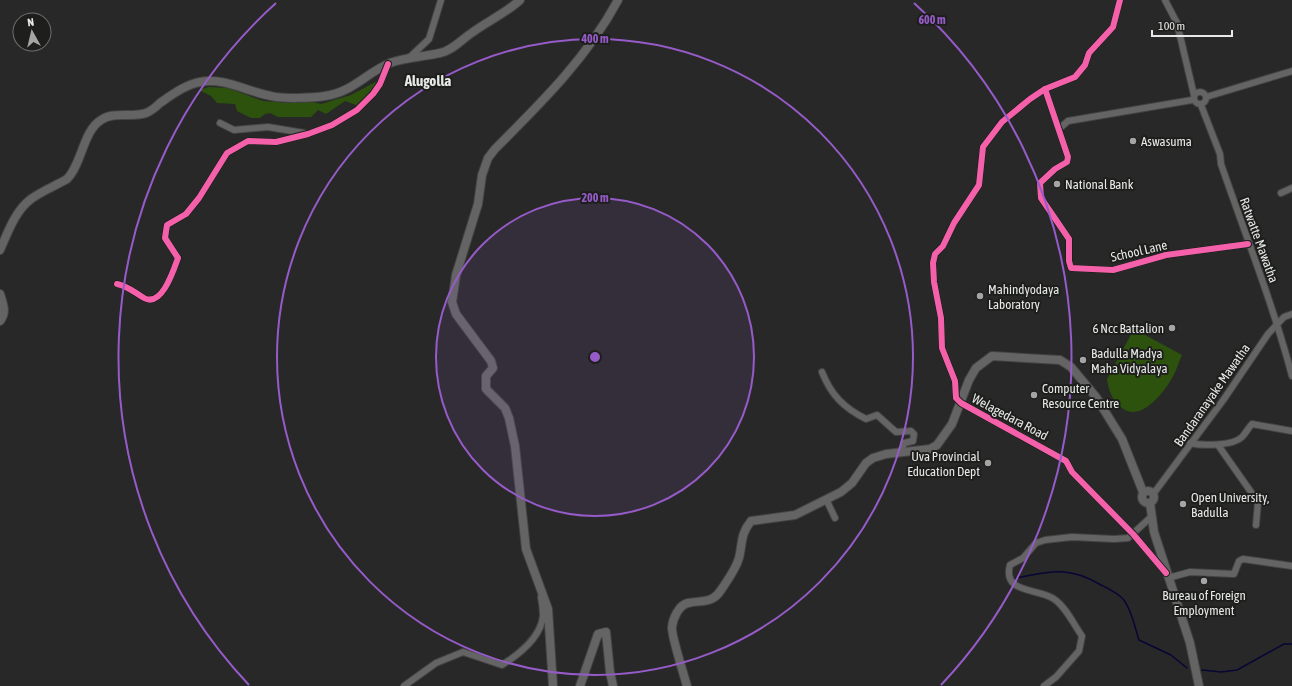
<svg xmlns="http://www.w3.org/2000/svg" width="1292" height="686" font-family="'Asap Condensed',sans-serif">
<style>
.green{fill:#2c520e}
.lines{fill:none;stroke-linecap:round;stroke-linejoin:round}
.stream{stroke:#090536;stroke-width:1.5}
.minor-casing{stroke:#424342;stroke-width:8}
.major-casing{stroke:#424342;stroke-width:10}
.minor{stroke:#646464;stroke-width:6}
.major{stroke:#646464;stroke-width:8}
.cycleway-casing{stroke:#1e1f1d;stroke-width:8}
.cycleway{stroke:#f560ab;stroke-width:6}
.ring{fill:none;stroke:#965bc9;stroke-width:2}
.poi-dot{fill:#a4a5a4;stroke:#1e1f1d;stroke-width:1.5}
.labels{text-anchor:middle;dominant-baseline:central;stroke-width:4;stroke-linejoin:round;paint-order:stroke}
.poi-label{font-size:13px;fill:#e7e9e7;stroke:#1e1f1d;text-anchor:start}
.street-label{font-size:13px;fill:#e7e9e7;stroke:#1e1f1d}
.quarter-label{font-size:15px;font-weight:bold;fill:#e7e9e7;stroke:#1e1f1d}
.centre{fill:#965bc9;stroke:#1e1f1d;stroke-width:2}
.ring-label{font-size:12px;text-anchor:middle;font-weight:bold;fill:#965bc9;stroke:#1e1f1d;stroke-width:4;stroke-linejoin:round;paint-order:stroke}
</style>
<rect width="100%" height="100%" fill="#272827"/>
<g class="green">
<path d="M383,78L361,103L356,105L345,101L326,114L318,110L311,117H278L270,113L265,114L260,118H251L237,111L235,104L217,103L211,96L199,90L209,87L228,88L263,101L290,103L313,102L321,104L351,95Z"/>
<path d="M1134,329L1182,355C1178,364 1175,375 1169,383C1161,396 1139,422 1122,408C1112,400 1109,392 1107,379Z"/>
</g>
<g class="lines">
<g class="stream">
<path d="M1016,578C1051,571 1069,566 1101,585C1109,589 1118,593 1124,600C1132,611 1135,628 1139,640L1171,655L1187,668"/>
<path d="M1202,670L1221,672L1237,670L1284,644H1292"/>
</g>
<defs>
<g id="minor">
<path d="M1120,0L1113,27L1089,53L1085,65L1075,77L1045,89L1030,99L1002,122L983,147L979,185L954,223L943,246L935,254L933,263L934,282L941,318L942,348L955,381L956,398L961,403L1066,461L1072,472L1133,534L1166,573"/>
<path d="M1165,0L1177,23L1194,95"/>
<path d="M410,57L429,39L441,0"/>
<path d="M1045,89L1068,157L1067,162L1055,169L1040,183L1041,198L1069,239V261L1071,268L1113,270L1166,255L1248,244"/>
<circle cx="1200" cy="98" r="6"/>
<path d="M1206,97L1292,71"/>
<path d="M1201,105L1220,154L1221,164C1245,234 1273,304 1292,376"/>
<path d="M220,123L234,130L268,127L304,133"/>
<path d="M1060,128L1068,121L1192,100"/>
<path d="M1281,193L1292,188"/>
<path d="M117,284C128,286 135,293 144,298C162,308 174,269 178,258L165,238L167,225L186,214L199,198L227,153L248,141L276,142L308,134L332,125L357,110L373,94L380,84L388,64"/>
<path d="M822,372C831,395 844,408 866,419L877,415L896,432L911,431L914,434L913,441L904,443L902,452"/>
<path d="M1190,443C1202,446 1233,446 1242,437C1246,433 1248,428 1252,424L1292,431"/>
<path d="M1218,445L1258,502L1256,525"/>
<path d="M1154,493L1224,399L1268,334L1284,317L1292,314"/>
<path d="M826,499L835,518"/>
<path d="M1168,578L1190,572L1234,574L1239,561L1243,559L1292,566"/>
<path d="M404,686L436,663L463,652L502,665C518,655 541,637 543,616C543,610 542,603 541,597"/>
<path d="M1044,686L1056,677L1079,651L1082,636C1074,625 1066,607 1054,599C1039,588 1002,594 1010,565L1023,558L1036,543L1045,540L1072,537L1114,539L1128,538L1151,517"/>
</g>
<g id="major">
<path d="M0,250C8,232 15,211 31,199C42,191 55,186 67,179C82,164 83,131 101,120C114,111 132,118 146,113C151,111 156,107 160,103C173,94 185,85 200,82C224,77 248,92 271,96C282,99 314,98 325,96C353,92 366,73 390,63C406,57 423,57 440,53C452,51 462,39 473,32C488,21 506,13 520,0"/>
<path d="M0,294C3,304 7,312 0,321"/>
<circle cx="1148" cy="497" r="6"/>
<path d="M1150,503L1154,532L1190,643L1199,686"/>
<path d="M553,686L548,609L526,549L515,446L509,418L505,408L486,389V376L493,368L491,361L456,314L452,302L456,275L478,204L482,175L488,158L495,149C541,103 587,58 618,0"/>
<path d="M580,686L598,634L606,632L610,672L613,686"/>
<path d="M687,686C684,675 671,635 672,627C673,618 679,605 688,603C702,600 712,604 721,590C727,581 736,569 739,558C743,542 740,535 751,521L795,515L841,492L852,483L866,463L873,458L886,454L930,449L937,445L952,424L969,380L976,368L992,356L1060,360L1071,367L1096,397L1122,439L1143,492"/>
</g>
</defs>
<use href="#minor" class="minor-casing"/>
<use href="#major" class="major-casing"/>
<use href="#minor" class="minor"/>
<use href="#major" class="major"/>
<defs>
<g id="cycleway">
<path d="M1120,0L1113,27L1089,53L1085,65L1075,77L1045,89L1030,99L1002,122L983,147L979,185L954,223L943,246L935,254L933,263L934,282L941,318L942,348L955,381L956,398L961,403L1066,461L1072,472L1133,534L1166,573"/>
<path d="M1045,89L1068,157L1067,162L1055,169L1040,183L1041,198L1069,239V261L1071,268L1113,270L1166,255L1248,244"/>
<path d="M117,284C128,286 135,293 144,298C162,308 174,269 178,258L165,238L167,225L186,214L199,198L227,153L248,141L276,142L308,134L332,125L357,110L373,94L380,84L388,64"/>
</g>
</defs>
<use href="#cycleway" class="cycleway-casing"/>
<use href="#cycleway" class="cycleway"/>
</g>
<circle cx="595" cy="357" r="159" fill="#965bc9" fill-opacity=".12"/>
<g class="ring">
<circle cx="595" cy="357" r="159"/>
<circle cx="595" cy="357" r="318"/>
<path d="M249 685A477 477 0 0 1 276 3M914 3A477 477 0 0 1 941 685"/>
</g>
<g class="poi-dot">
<circle cx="1133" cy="141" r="4"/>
<circle cx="1057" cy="184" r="4"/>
<circle cx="980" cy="296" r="4"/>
<circle cx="1172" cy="328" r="4"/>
<circle cx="1083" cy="360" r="4"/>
<circle cx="1034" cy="395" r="4"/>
<circle cx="988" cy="463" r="4"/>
<circle cx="1183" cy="504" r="4"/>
<circle cx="1204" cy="581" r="4"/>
</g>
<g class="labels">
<g class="poi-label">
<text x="1141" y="141">Aswasuma</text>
<text x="1065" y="184">National Bank</text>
<text x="988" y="289">Mahindyodaya<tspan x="988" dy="15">Laboratory</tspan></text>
<text x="1164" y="328" text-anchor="end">6 Ncc Battalion</text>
<text x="1091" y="353">Badulla Madya<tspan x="1091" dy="15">Maha Vidyalaya</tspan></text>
<text x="1042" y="388">Computer<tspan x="1042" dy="15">Resource Centre</tspan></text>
<text x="980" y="456" text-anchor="end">Uva Provincial<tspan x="980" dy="15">Education Dept</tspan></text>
<text x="1191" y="497">Open University,<tspan x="1191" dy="15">Badulla</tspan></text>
<text x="1204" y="595" text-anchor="middle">Bureau of Foreign<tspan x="1204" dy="15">Employment</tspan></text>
</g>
<g class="street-label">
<text transform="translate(1259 240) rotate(70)">Ratwatte Mawatha</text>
<text transform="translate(1139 251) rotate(-13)">School Lane</text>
<text transform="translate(1212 395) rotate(-55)">Bandaranayake Mawatha</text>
<text transform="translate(1010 417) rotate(28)">Welagedara Road</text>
</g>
<g class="quarter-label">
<text x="428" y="80">Alugolla</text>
</g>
</g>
<circle cx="595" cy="357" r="6" class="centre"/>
<g class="ring-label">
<text x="932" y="24">600 m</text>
<text x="595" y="43">400 m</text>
<text x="595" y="202">200 m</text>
</g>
<g transform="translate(32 32) rotate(352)"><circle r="19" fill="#1e1f1d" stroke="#6e706e"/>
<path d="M0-3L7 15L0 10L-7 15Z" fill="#a4a5a4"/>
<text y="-6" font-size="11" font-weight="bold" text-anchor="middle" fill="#e7e9e7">N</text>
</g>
<path d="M1152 30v6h80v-6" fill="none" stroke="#e7e9e7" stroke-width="2"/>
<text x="1158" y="30" font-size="12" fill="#e7e9e7" stroke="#1e1f1d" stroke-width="3" paint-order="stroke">100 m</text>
</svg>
